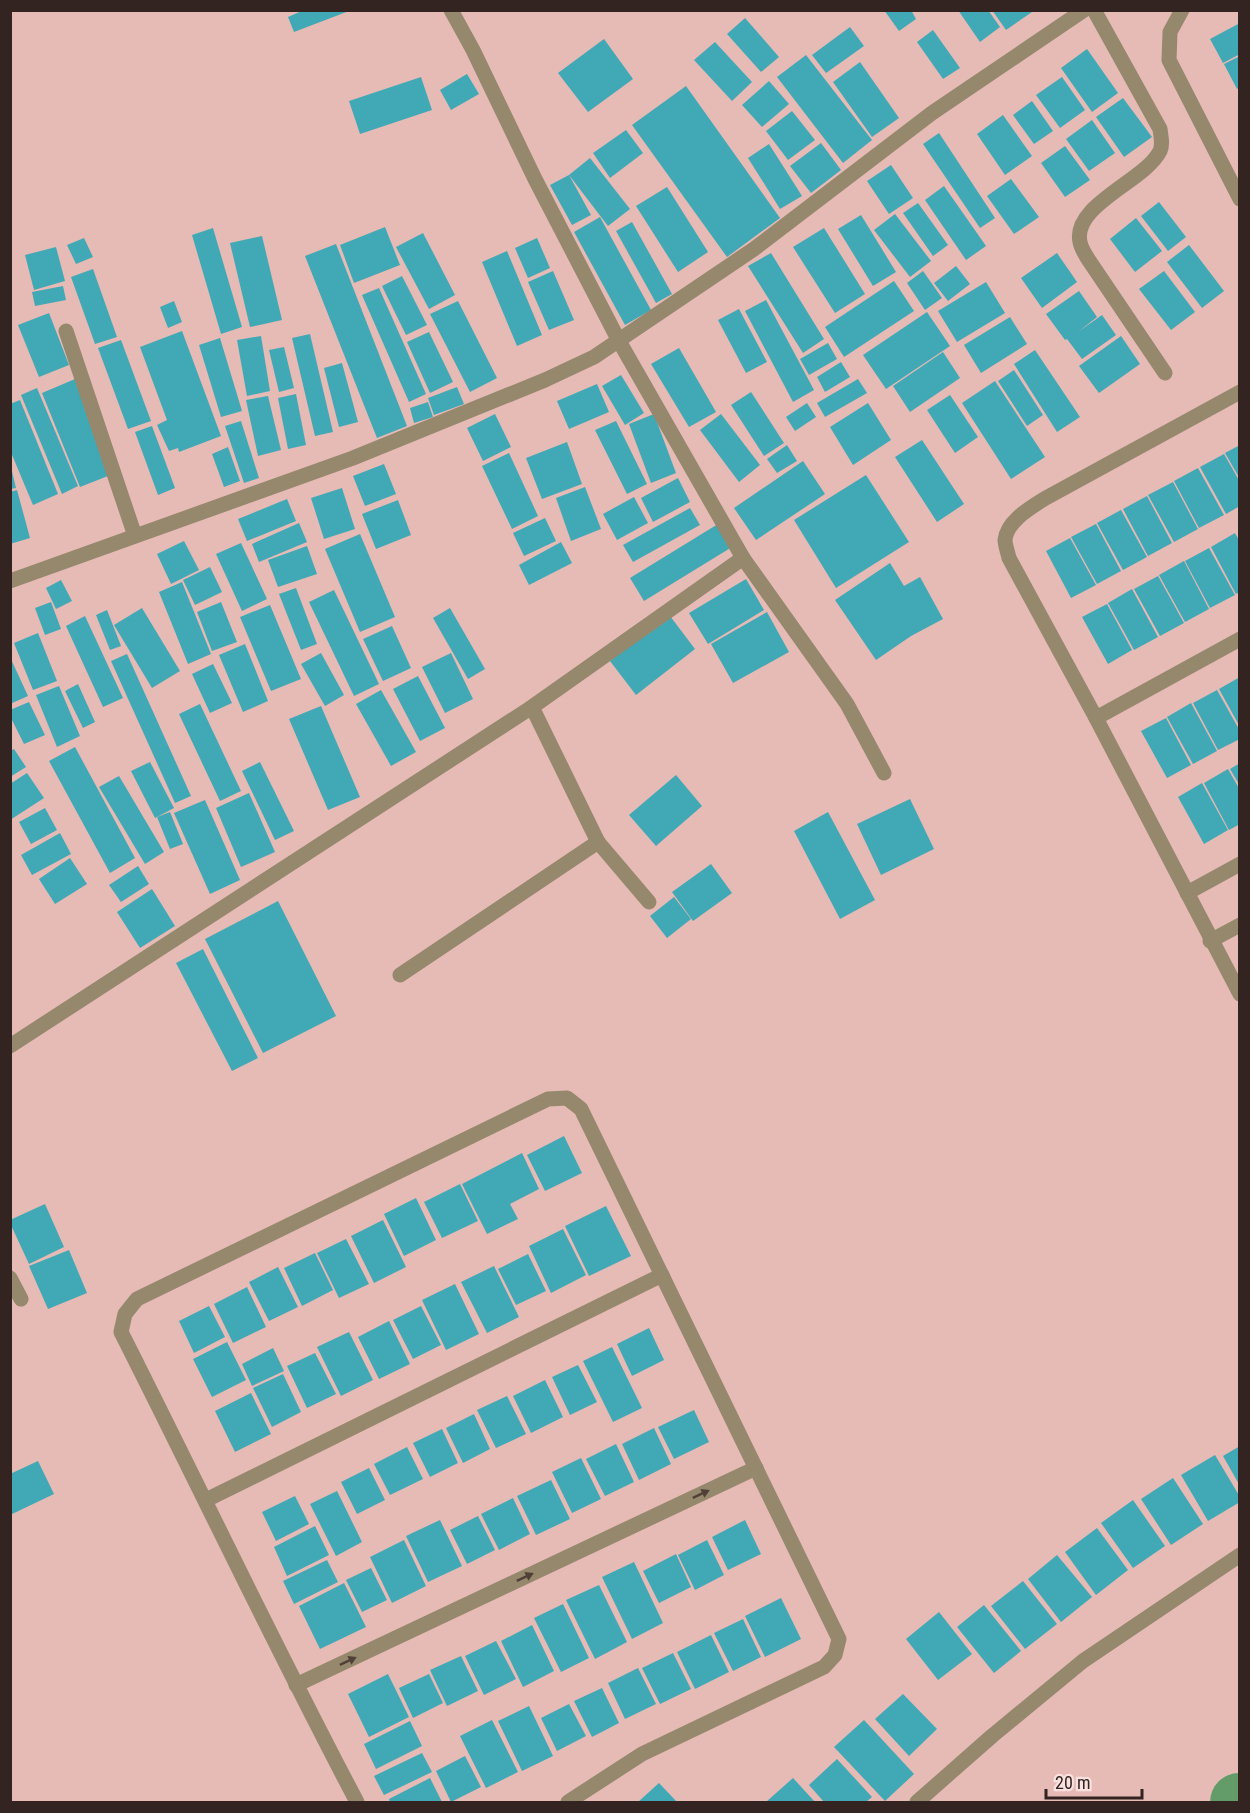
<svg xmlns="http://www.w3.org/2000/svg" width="1250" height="1813" font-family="'Roboto Condensed',sans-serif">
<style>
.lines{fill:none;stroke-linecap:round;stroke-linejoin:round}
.river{stroke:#649c69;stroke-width:58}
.building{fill:#41a9b5}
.minor{stroke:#95886c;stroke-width:15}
.oneway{fill:#504138}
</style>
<rect width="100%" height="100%" fill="#e6bab5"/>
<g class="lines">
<path class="river" d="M1239,1802H1240"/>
</g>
<g class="building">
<path d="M304,10H349V11L294,32L288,17Z"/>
<path d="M884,10H911L916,19L899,31Z"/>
<path d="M958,10H988L1000,27L980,42Z"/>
<path d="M992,10H1030L1032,12L1006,30Z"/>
<path d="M745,18L779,57L761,72L727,34Z"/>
<path d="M1240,23V54L1223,63L1210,39Z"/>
<path d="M850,27L864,46L826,73L812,55Z"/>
<path d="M933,30L960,68L943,79L917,42Z"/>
<path d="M604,39L633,79L588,112L558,73Z"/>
<path d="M715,42L752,82L732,101L694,60Z"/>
<path d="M1087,49L1118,93L1092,112L1061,68Z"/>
<path d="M806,55L872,140L843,163L777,77Z"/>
<path d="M1240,56V87L1237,89L1224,64Z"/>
<path d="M860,62L899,118L872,137L833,82Z"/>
<path d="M467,74L479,94L451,110L440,90Z"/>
<path d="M421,77L432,110L360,134L349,101Z"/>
<path d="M1062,77L1085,110L1060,128L1036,95Z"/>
<path d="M769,81L789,104L762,127L742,105Z"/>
<path d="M686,86L780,218L727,257L632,125Z"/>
<path d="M1123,98L1152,137L1124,157L1096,117Z"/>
<path d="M1032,101L1053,131L1034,144L1013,115Z"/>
<path d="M792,111L815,140L788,160L766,131Z"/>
<path d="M1003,115L1032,156L1005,175L977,134Z"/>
<path d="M1092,120L1115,153L1089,171L1066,139Z"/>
<path d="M626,130L643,153L610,178L593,153Z"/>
<path d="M939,133L995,218L980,228L923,144Z"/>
<path d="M821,143L841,170L811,193L790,166Z"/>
<path d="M769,144L802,196L780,209L748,158Z"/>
<path d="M1065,146L1090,180L1065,197L1041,163Z"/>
<path d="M590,158L630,209L608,226L569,175L591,215L572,225L550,185L569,175Z"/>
<path d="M891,165L913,198L889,214L867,181Z"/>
<path d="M1011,179L1039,217L1014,234L987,196Z"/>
<path d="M944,186L986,246L966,260L925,200Z"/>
<path d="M667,187L708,252L678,272L636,206Z"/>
<path d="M1159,202L1186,237L1168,251L1141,216Z"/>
<path d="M918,203L948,245L933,256L903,213Z"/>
<path d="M895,214L931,261L910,277L874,230Z"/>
<path d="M861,215L896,272L873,286L838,229Z"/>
<path d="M600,217L651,310L625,325L574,232Z"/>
<path d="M1136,218L1162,251L1135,272L1110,239Z"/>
<path d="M632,222L672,294L656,303L616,231Z"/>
<path d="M385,227L400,265L354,283L340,245Z"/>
<path d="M213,228L242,327L221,334L192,235Z"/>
<path d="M824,228L865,294L835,313L793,247Z"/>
<path d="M423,233L455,295L429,309L396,247Z"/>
<path d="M262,236L282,320L250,327L230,243Z"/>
<path d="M84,238L93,257L76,264L67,245Z"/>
<path d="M537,238L550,268L528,278L515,248Z"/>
<path d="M336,244L407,426L377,438L305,256Z"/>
<path d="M1189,245L1224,291L1202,308L1167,262Z"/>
<path d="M56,247L65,281L34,290L25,255Z"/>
<path d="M507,251L542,335L517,346L482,262Z"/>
<path d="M771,253L824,339L803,353L748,266Z"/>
<path d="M1057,253L1077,282L1042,308L1021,278Z"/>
<path d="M956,266L970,284L948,301L934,283Z"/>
<path d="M93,269L117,337L95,344L71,277Z"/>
<path d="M553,271L574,320L549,330L528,282Z"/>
<path d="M923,271L942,298L925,310L907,283Z"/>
<path d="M1164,271L1195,312L1171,330L1139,289Z"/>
<path d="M402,276L427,325L406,335L382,286Z"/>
<path d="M894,281L914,311L844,357L825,327Z"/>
<path d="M986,282L1005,313L957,342L938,311Z"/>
<path d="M63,286L66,300L35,306L32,292Z"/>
<path d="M379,288L426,394L409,402L362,295Z"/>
<path d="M1079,291L1097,317L1078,332L1102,315L1116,335L1082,359L1067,339L1065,340L1046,314Z"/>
<path d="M766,300L814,390L793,402L745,311Z"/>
<path d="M174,301L182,322L168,328L160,307Z"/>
<path d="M458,301L497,378L470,392L430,314Z"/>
<path d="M739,309L767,362L746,373L718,320Z"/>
<path d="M927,312L950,346L886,389L863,355Z"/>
<path d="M49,313L69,365L39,377L18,325Z"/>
<path d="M1010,317L1027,344L981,373L964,345Z"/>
<path d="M182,331L221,436L179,452L178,448L169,451L157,425L167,420L140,347Z"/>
<path d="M429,332L453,382L430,393L407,342Z"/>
<path d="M310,334L333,432L315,436L292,338Z"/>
<path d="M261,336L270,391L247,396L237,340Z"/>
<path d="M1121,336L1140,364L1099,393L1079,366Z"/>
<path d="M220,338L242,411L221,417L199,345Z"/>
<path d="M121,340L151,421L128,429L98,348Z"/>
<path d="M828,343L837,359L809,375L800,359Z"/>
<path d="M284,347L294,388L279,392L269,350Z"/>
<path d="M679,348L716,412L689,427L651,364Z"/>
<path d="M1035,350L1080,417L1057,432L1014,364Z"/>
<path d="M943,352L960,378L910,412L893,386Z"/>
<path d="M841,362L850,377L825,392L817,377Z"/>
<path d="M342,363L358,422L339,427L324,368Z"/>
<path d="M1014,370L1043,415L1027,426L998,381Z"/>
<path d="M621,375L644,413L625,425L602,386Z"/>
<path d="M75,379L113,474L80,487L42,393Z"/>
<path d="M858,379L867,393L825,417L817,403Z"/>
<path d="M995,381L1045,457L1011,479L962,403Z"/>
<path d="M597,384L609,412L569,429L557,401Z"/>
<path d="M457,387L464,404L434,415L428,398Z"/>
<path d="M37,388L78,486L62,494L21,395Z"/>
<path d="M751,392L784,443L764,456L731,405Z"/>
<path d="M296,394L306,445L288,449L278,398Z"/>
<path d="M950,395L978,437L955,453L927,410Z"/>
<path d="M268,396L281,450L258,456L246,400Z"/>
<path d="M20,400L58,494L33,505L10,450V404Z"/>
<path d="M428,402L433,417L414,423L410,408Z"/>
<path d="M807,403L816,417L795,431L786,417Z"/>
<path d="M868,403L891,440L853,465L830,427Z"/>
<path d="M495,414L511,447L483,461L467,428Z"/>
<path d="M654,414L676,473L651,483L629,424Z"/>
<path d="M721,414L760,465L739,482L700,430Z"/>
<path d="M241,421L259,478L244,483L225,426Z"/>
<path d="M616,421L647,484L627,494L595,430Z"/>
<path d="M152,426L175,488L158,495L135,432Z"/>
<path d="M922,440L964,504L937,522L895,457Z"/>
<path d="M567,442L582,484L542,499L526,458Z"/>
<path d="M787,445L797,461L777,473L767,459Z"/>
<path d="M1240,445V479L1225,453Z"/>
<path d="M228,447L240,481L224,487L212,454Z"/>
<path d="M509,453L538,516L512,529L482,466Z"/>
<path d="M1224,454L1240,482V506L1226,514L1200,467Z"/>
<path d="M803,461L825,494L756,540L734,508Z"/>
<path d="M10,463L16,488L10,489Z"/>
<path d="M384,464L396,494L365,506L353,476Z"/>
<path d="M1198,468L1224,515L1199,528L1174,481Z"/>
<path d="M866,475L909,542L836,588L794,520Z"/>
<path d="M678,478L690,502L653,522L641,498Z"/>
<path d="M1173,482L1198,529L1174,542L1148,495Z"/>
<path d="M585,487L601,529L571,541L556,498Z"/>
<path d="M342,488L355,529L324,539L311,498Z"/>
<path d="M17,490L30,538L10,544V492Z"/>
<path d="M1147,496L1172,543L1148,556L1123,509Z"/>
<path d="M634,497L648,523L617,540L603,514Z"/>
<path d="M287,499L296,521L247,541L238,519Z"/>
<path d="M398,500L411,535L376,549L362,514Z"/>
<path d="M690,508L700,525L633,562L623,545Z"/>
<path d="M1121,510L1147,557L1123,570L1097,523Z"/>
<path d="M545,518L556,541L524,556L513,533Z"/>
<path d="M299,523L307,542L259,562L252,544Z"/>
<path d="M718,524L732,547L644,601L630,578Z"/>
<path d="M1096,524L1121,571L1097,584L1071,537Z"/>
<path d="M1235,533L1240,542V592L1236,594L1211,547Z"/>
<path d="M360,534L395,617L360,632L325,549Z"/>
<path d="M1070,538L1096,585L1071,598L1046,551Z"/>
<path d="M184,541L199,570L171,584L157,554Z"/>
<path d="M561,542L572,563L529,585L519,565Z"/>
<path d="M241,543L267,599L242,611L216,554Z"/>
<path d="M307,546L317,574L278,587L268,560Z"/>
<path d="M1209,548L1235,595L1210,608L1185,561Z"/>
<path d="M1184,561L1209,609L1185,622L1159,575Z"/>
<path d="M890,563L904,586L920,577L943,619L911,636L876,660L835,600Z"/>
<path d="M210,567L222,592L195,605L183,580Z"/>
<path d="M1158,576L1184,623L1160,636L1134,589Z"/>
<path d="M746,579L764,610L708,644L689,613Z"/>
<path d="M61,580L72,601L56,609L46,588Z"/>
<path d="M182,582L211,654L188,664L159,592Z"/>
<path d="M296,588L317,644L301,650L279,594Z"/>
<path d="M1132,589L1158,637L1134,650L1108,603Z"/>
<path d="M334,590L379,684L354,696L309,602Z"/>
<path d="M51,602L61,629L45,635L35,608Z"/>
<path d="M221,602L237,642L212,651L197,612Z"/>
<path d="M1107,604L1132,650L1108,664L1082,617Z"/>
<path d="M270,605L301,679L271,691L240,617Z"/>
<path d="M142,608L180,671L152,688L114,625Z"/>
<path d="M450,608L485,669L468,679L433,618Z"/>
<path d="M107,610L121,646L110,650L96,615Z"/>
<path d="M767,612L789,652L733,683L711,644Z"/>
<path d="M85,616L123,698L103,707L66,626Z"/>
<path d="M670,616L695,649L636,695L610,661Z"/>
<path d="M392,626L411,668L383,681L363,639Z"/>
<path d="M38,633L57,681L33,690L14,643Z"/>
<path d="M245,644L268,701L243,712L219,655Z"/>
<path d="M321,653L344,695L325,706L301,664Z"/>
<path d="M451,653L473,699L445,713L422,667Z"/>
<path d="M127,654L191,796L175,803L111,661Z"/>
<path d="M10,657L28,696L10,704Z"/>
<path d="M213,664L232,703L210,713L192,674Z"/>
<path d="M418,676L445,728L420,741L393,689Z"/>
<path d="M1240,677V727L1219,689Z"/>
<path d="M78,684L95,722L83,728L65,691Z"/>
<path d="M59,686L80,736L57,747L36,695Z"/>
<path d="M381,690L416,752L391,766L356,704Z"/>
<path d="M1217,690L1240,731V739L1218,750L1193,703Z"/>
<path d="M29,702L45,735L24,744L10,716V710Z"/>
<path d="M1191,703L1217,751L1193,764L1167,717Z"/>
<path d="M200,704L241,791L220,801L179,714Z"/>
<path d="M321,706L360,797L328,810L289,719Z"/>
<path d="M1166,718L1191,765L1167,778L1141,731Z"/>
<path d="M75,747L135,858L110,873L49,761Z"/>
<path d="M14,749L26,767L10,777V751Z"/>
<path d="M150,762L174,808L155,818L131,771Z"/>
<path d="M260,762L294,831L275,840L242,771Z"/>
<path d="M1240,763V786L1230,769Z"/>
<path d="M1228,769L1240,790V824L1229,830L1204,783Z"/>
<path d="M27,773L44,798L10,820V784Z"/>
<path d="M676,775L702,806L656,846L629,815Z"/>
<path d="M119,776L164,852L145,864L99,787Z"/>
<path d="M1202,783L1228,830L1204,844L1178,797Z"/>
<path d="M249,793L275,852L241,867L216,808Z"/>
<path d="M910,799L934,849L881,875L857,824Z"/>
<path d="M205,800L240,880L210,894L174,813Z"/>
<path d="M45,808L57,830L31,844L19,822Z"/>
<path d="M170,812L183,844L170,849L157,817Z"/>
<path d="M828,812L875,900L840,919L794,831Z"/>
<path d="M60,833L71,854L32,875L21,855Z"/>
<path d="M70,858L87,884L55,904L39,879Z"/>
<path d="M711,864L732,893L693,921L672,892Z"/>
<path d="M138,866L149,884L121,902L109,885Z"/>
<path d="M152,889L175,926L140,948L117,912Z"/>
<path d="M674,897L691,919L667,938L650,916Z"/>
<path d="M278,901L336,1016L263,1053L205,939Z"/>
<path d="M203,949L258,1058L232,1071L176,963Z"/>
<path d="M564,1136L582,1173L545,1191L527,1155Z"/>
<path d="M522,1153L539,1189L510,1204L518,1219L487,1234L462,1184Z"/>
<path d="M460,1184L478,1221L442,1238L424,1202Z"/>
<path d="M416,1198L436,1240L404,1256L384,1214Z"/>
<path d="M45,1204L64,1247L29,1264L10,1223V1220Z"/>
<path d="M606,1206L631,1256L589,1276L565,1226Z"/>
<path d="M383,1220L406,1267L374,1283L351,1236Z"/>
<path d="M563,1229L586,1275L551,1293L529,1246Z"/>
<path d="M346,1239L369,1284L339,1298L317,1253Z"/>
<path d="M69,1250L87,1293L48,1309L29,1266Z"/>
<path d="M315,1253L333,1290L302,1306L284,1268Z"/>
<path d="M528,1254L546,1291L516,1305L498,1269Z"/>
<path d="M494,1266L519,1317L487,1333L461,1282Z"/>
<path d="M278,1267L298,1307L269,1321L249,1282Z"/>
<path d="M455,1284L479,1334L446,1350L422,1300Z"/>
<path d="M247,1287L266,1327L233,1343L214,1304Z"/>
<path d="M209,1306L225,1337L194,1353L179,1321Z"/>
<path d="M421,1306L441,1345L413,1359L393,1320Z"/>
<path d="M389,1321L410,1364L379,1379L358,1337Z"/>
<path d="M649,1328L664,1360L632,1376L617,1344Z"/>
<path d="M349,1332L373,1380L341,1396L317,1347Z"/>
<path d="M227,1342L246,1380L212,1397L193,1359Z"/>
<path d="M612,1347L642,1408L613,1422L583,1361Z"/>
<path d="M273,1348L284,1371L252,1386L242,1364Z"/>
<path d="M315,1353L336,1394L307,1408L287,1366Z"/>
<path d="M578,1365L597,1402L570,1415L552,1377Z"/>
<path d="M283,1374L301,1412L272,1427L253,1388Z"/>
<path d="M545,1380L563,1417L531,1433L513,1396Z"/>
<path d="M251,1393L271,1434L235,1452L215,1411Z"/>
<path d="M507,1396L526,1434L496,1448L477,1410Z"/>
<path d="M694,1410L709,1442L674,1459L658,1427Z"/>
<path d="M474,1414L490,1449L463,1463L446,1428Z"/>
<path d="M654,1428L671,1464L639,1480L622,1444Z"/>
<path d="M442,1429L458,1463L430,1477L413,1443Z"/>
<path d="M616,1444L634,1482L605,1496L586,1459Z"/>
<path d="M1240,1446V1486L1223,1456Z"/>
<path d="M407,1447L423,1479L390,1495L374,1464Z"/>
<path d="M1215,1455L1240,1497V1502L1208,1521L1181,1475Z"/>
<path d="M581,1458L601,1499L572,1513L552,1472Z"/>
<path d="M38,1461L54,1494L10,1515V1474Z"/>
<path d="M369,1468L385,1500L357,1514L341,1482Z"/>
<path d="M1173,1478L1203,1524L1171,1545L1141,1499Z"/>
<path d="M551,1480L570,1519L536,1535L517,1496Z"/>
<path d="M337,1491L362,1542L336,1556L310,1504Z"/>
<path d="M295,1496L309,1524L276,1541L262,1512Z"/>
<path d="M513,1498L530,1534L499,1550L481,1514Z"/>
<path d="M1133,1500L1165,1546L1133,1568L1101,1523Z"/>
<path d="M478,1516L495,1550L467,1564L450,1530Z"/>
<path d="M440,1520L462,1566L428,1582L406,1536Z"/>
<path d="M745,1520L761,1554L728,1570L712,1537Z"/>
<path d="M315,1526L329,1555L287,1576L274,1547Z"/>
<path d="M1097,1528L1128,1570L1096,1595L1065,1552Z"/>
<path d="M404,1540L426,1586L392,1603L370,1557Z"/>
<path d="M707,1540L724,1575L695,1590L678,1555Z"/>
<path d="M676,1554L691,1587L659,1603L643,1571Z"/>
<path d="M1057,1555L1092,1597L1061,1622L1028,1579Z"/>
<path d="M327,1560L338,1582L294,1604L283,1581Z"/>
<path d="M634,1562L663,1623L632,1639L602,1577Z"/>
<path d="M371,1568L387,1600L362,1612L346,1580Z"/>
<path d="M1023,1581L1057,1624L1025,1649L991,1606Z"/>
<path d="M344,1583L366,1627L320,1649L299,1606Z"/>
<path d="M599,1585L627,1642L595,1659L566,1600Z"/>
<path d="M781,1598L801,1639L765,1657L745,1616Z"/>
<path d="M563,1604L589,1658L561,1672L534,1618Z"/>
<path d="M984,1605L1021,1651L994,1673L957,1627Z"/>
<path d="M939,1612L972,1654L938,1680L906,1639Z"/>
<path d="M743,1619L761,1657L733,1671L714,1633Z"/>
<path d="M532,1625L554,1671L523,1687L501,1641Z"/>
<path d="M711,1635L729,1672L695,1689L677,1652Z"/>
<path d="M496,1641L516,1679L484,1695L465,1656Z"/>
<path d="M673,1653L691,1689L660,1704L642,1668Z"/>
<path d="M461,1656L478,1691L447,1706L430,1670Z"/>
<path d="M638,1668L656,1704L625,1719L608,1683Z"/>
<path d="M388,1674L409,1717L369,1737L348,1694Z"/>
<path d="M429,1674L443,1703L413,1718L399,1688Z"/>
<path d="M602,1688L619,1723L592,1737L574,1701Z"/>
<path d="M903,1694L937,1729L909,1756L875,1719Z"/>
<path d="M569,1704L586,1736L557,1751L541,1718Z"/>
<path d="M529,1706L553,1756L522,1771L498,1721Z"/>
<path d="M492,1720L518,1772L486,1788L460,1736Z"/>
<path d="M864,1720L914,1774L885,1801L834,1747Z"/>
<path d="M410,1721L422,1746L376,1769L364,1744Z"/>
<path d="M422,1753L432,1772L384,1795L374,1776Z"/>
<path d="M465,1756L481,1787L451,1802L436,1771Z"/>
<path d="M837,1759L872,1797L866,1802H824L809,1785Z"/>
<path d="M430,1778L442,1802H390L389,1799Z"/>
<path d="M793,1778L815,1802H766Z"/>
<path d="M659,1783L677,1802H638Z"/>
</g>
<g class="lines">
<g class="minor">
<path d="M451,10L473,50L535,179L619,341L743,558"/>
<path d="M1094,10L1160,129C1161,137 1163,144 1160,151C1145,181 1072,205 1080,242C1081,248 1085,254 1088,259L1165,373"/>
<path d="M1182,10L1170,32L1169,60L1240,199"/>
<path d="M66,331L135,536"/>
<path d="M1240,392L1044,499C1030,508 1007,521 1005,540C1005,545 1008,553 1009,558L1096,718L1240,994"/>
<path d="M10,581L353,458L545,380L594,357L754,249L932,113L1084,10"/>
<path d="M532,707L598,842L649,902"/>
<path d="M1096,718L1240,639"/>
<path d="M1187,893L1240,864"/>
<path d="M1210,941L1240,925"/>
<path d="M400,975L598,842"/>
<path d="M10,1046L532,707L743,558L847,704L884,773"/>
<path d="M10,1278L21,1299"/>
<path d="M206,1500L662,1275"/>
<path d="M296,1685L756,1468"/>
<path d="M357,1802C275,1647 200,1488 121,1332L125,1314L137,1299L548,1099L567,1098L581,1109L839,1639L835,1655L824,1667L642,1754L568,1802"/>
<path d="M917,1802L992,1736L1083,1661L1240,1555"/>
</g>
</g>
<defs><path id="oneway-solid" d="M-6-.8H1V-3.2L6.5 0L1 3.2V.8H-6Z" transform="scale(1.5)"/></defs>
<g class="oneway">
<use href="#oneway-solid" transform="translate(701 1494) rotate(-25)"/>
<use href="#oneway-solid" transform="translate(525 1577) rotate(-25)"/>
<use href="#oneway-solid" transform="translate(348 1661) rotate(-25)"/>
</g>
<rect width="1250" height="1813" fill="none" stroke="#332321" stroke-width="24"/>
<path d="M1046 1789v9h96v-9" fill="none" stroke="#332321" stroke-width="3"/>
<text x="1055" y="1789" font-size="18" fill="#332321" stroke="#f8e1de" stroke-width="4.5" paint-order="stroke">20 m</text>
</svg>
